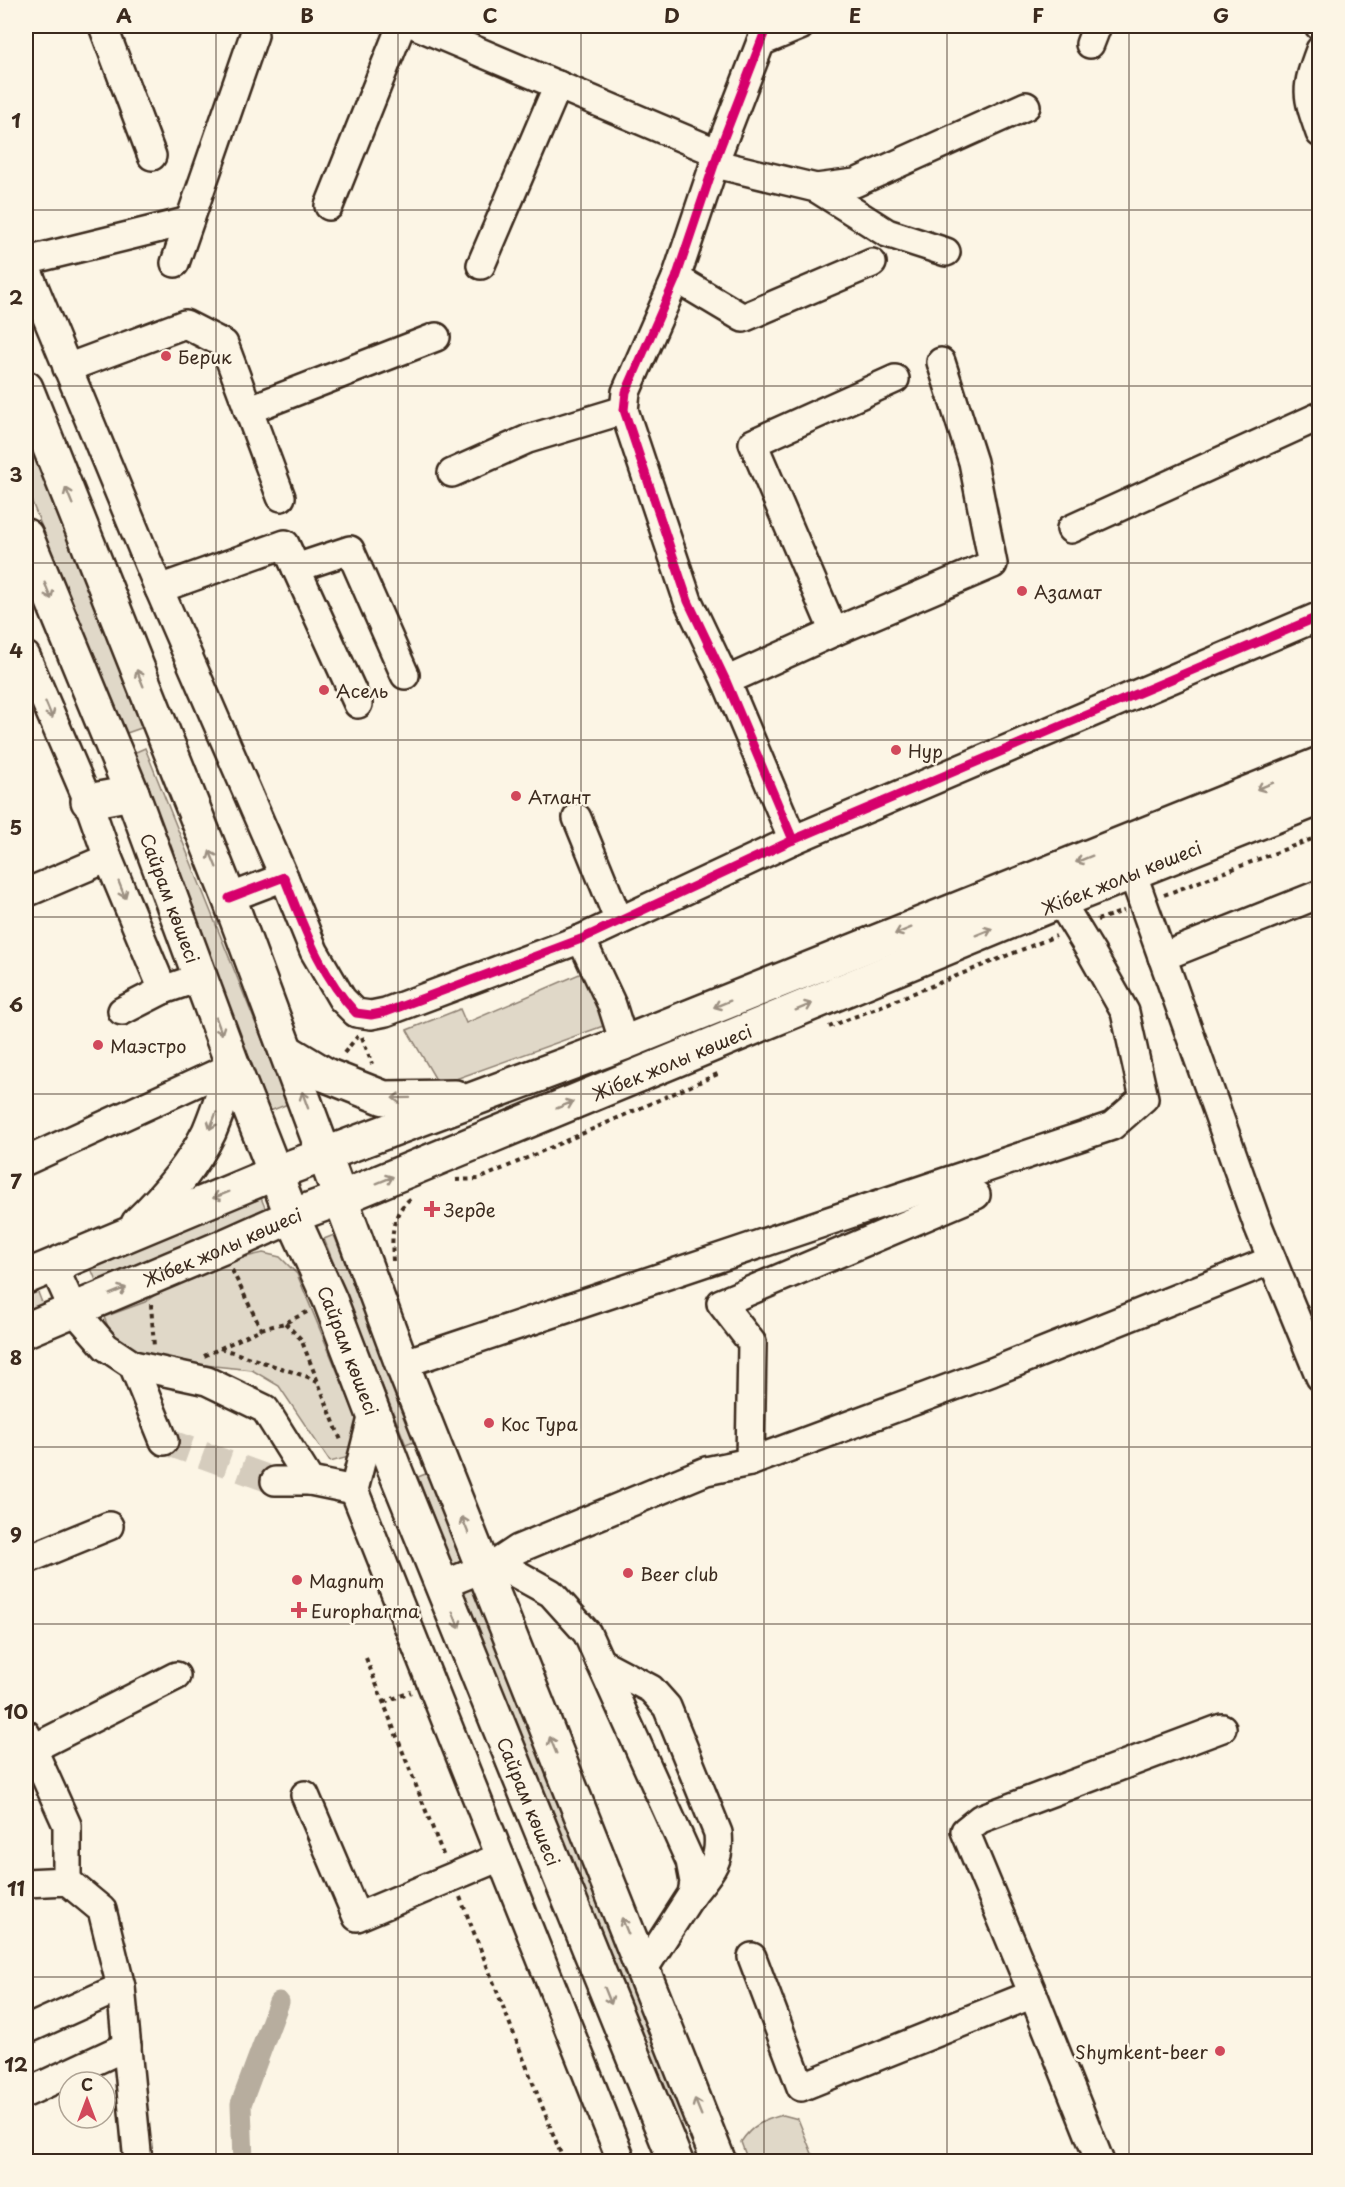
<svg xmlns="http://www.w3.org/2000/svg" width="1345" height="2187" font-family="'Playpen Sans',sans-serif">
<style>
.green{fill:#e0d8c8;stroke:#8e8173;stroke-width:1.5}
.lines{fill:none;stroke-linecap:round;stroke-linejoin:round}
.canal{stroke:#b7ad9e;stroke-width:21}
.minor-tunnel{stroke:#d5ccbd;stroke-width:27;stroke-dasharray:27 14;stroke-linecap:butt}
.minor-casing{stroke:#3b2a1e;stroke-width:32}
.major-casing{stroke:#3b2a1e;stroke-width:38}
.path{stroke:#3b2a1e;stroke-width:4;stroke-dasharray:4.5 4.5;stroke-linecap:butt}
.minor{stroke:#fcf5e5;stroke-width:27}
.major{stroke:#fcf5e5;stroke-width:33}
.cycleway-casing{stroke:#fcf5e5;stroke-width:13}
.cycleway{stroke:#d6006c;stroke-width:9}
.oneway{stroke:#9c9082}
.grid{fill:none;stroke:#3b2a1e;stroke-width:1.5;stroke-opacity:0.55}
.poi-dot{fill:#d1495b;stroke:#fcf5e5;stroke-width:2}
.labels{text-anchor:middle;dominant-baseline:central;stroke-width:5;stroke-linejoin:round;paint-order:stroke}
.poi-label{font-size:18px;fill:#3b2a1e;stroke:#fcf5e5;text-anchor:start}
.street-label{font-size:18px;fill:#3b2a1e;stroke:#fcf5e5}
.neatline{fill:none;stroke:#3b2a1e;stroke-width:2}
.grid-label{font-size:20px;text-anchor:middle;font-weight:bold;fill:#3b2a1e}
</style>
<rect width="100%" height="100%" fill="#fcf5e5"/>
<filter id="ink" filterUnits="userSpaceOnUse"><feTurbulence type="fractalNoise" baseFrequency=".0167" numOctaves="2"/><feDisplacementMap in="SourceGraphic" scale="12" xChannelSelector="R" yChannelSelector="G"/><feConvolveMatrix kernelMatrix="1 2 1 2 8 2 1 2 1" color-interpolation-filters="sRGB"/></filter>
<g filter="url(#ink)">
<g class="green">
<path d="M26,431L144,727L124,734L26,487Z"/>
<path d="M145,748L288,1104L270,1111L127,756Z"/>
<path d="M584,972L606,1025L439,1085L407,1030L460,1009L466,1023Z"/>
<path d="M259,1193L266,1210L97,1283L90,1266Z"/>
<path d="M334,1235L416,1441L406,1445L324,1239Z"/>
<path d="M263,1253L280,1257L297,1274L359,1424L349,1457L330,1462L279,1386L252,1370L166,1361L138,1353L113,1338L104,1317L145,1302L166,1287L233,1260Z"/>
<path d="M37,1290L43,1305L26,1313V1295Z"/>
<path d="M428,1473L462,1561L452,1565L418,1477Z"/>
<path d="M473,1586L686,2121L676,2125L463,1590Z"/>
<path d="M783,2115L798,2119L815,2161H748L741,2142C752,2125 764,2120 783,2115Z"/>
</g>
<g class="lines">
<path class="canal" d="M243,2162L241,2104L279,2002"/>
<path class="minor-tunnel" d="M164,1441L275,1481"/>
<defs>
<g id="minor">
<path d="M103,26L152,156"/>
<path d="M418,26L718,153"/>
<path d="M767,26L718,153L676,278L626,392L624,410L688,601L726,681L793,840"/>
<path d="M1319,26H1320"/>
<path d="M761,42L800,26"/>
<path d="M1090,44L1097,26"/>
<path d="M1320,50C1305,90 1306,93 1320,133"/>
<path d="M716,164L816,188L887,233L946,252"/>
<path d="M816,188L855,183L1026,106"/>
<path d="M329,206L401,26"/>
<path d="M26,261L189,221"/>
<path d="M175,263L254,35"/>
<path d="M481,265L558,85"/>
<path d="M26,267L159,589L284,877L314,951L342,999L356,1013L371,1015L386,1012L581,939L793,840L1320,616"/>
<path d="M676,278L743,318L872,263"/>
<path d="M67,368L185,324L224,344L281,497"/>
<path d="M248,410L436,337"/>
<path d="M452,473L528,439L624,410"/>
<path d="M1071,529L1320,416"/>
<path d="M296,568L350,550L405,675"/>
<path d="M159,589L285,544L358,704"/>
<path d="M834,632L753,443L895,379"/>
<path d="M26,656L88,801L108,858L163,990"/>
<path d="M726,681L834,632L993,564L973,462L941,362"/>
<path d="M577,818L619,921"/>
<path d="M1132,872L1257,1223L1320,1377"/>
<path d="M26,893L108,858"/>
<path d="M229,898L284,877"/>
<path d="M581,939L612,1005L624,1043"/>
<path d="M1162,957L1320,894"/>
<path d="M122,1011L163,990L201,977"/>
<path d="M26,1161L233,1066"/>
<path d="M53,1265L73,1309L106,1347L133,1365L207,1381L265,1409L310,1481L354,1490"/>
<path d="M402,1364L1112,1126L1144,1098L1125,1012L1091,952L1060,901"/>
<path d="M133,1365L164,1441"/>
<path d="M373,1414L354,1490L622,2162"/>
<path d="M750,1462L752,1343L721,1303L976,1195"/>
<path d="M275,1481H310"/>
<path d="M26,1560L109,1526"/>
<path d="M497,1563L551,1593L587,1633L690,1861L694,1882L692,1894L643,1970"/>
<path d="M442,1585L497,1563L518,1549L706,1471L750,1462L992,1372L1272,1260"/>
<path d="M600,1662L651,1689L667,1707L718,1833C721,1862 710,1872 692,1894"/>
<path d="M26,1734L67,1825V1881"/>
<path d="M32,1749L176,1676"/>
<path d="M305,1795L357,1917L500,1857"/>
<path d="M26,1883L67,1881L102,1910L121,1987L138,2162"/>
<path d="M752,1957L801,2087L1033,1994L965,1831L980,1819L1222,1728"/>
<path d="M1033,1994L1100,2162"/>
<path d="M26,2030L121,1987"/>
<path d="M26,2093L127,2046"/>
</g>
<g id="major">
<path d="M26,388L229,898L402,1364L719,2162"/>
<path id="s1" d="M26,536L132,793L233,1066L292,1216L330,1300L395,1470L676,2162"/>
<path d="M88,801L132,793"/>
<path d="M286,1051L326,1075L384,1098L455,1097"/>
<path d="M138,1224C166,1197 192,1167 209,1132C218,1111 225,1088 233,1066"/>
<path d="M26,1277L275,1173L624,1043L1320,764"/>
<path id="s2" d="M26,1330L225,1246L292,1216L341,1198L1060,901L1320,798"/>
</g>
</defs>
<use href="#minor" class="minor-casing"/>
<use href="#major" class="major-casing"/>
<g class="path">
<path d="M1164,895L1320,836"/>
<path d="M1097,920L1124,911"/>
<path d="M829,1027L1056,936"/>
<path d="M362,1037L372,1064"/>
<path d="M344,1053L358,1036"/>
<path d="M456,1180L479,1179L720,1073"/>
<path d="M393,1261C392,1238 390,1215 410,1199"/>
<path d="M232,1270L261,1329"/>
<path d="M151,1304L154,1347"/>
<path d="M285,1323L301,1339L342,1443"/>
<path d="M220,1348L308,1377L317,1382"/>
<path d="M204,1356L261,1329L285,1323L307,1312"/>
<path d="M366,1658L444,1857"/>
<path d="M384,1702L411,1692"/>
<path d="M460,1897L564,2162"/>
</g>
<use href="#minor" class="minor"/>
<use href="#major" class="major"/>
<defs>
<g id="cycleway">
<path d="M767,26L718,153L676,278L626,392L624,410L688,601L726,681L793,840"/>
<path d="M229,898L284,877C303,925 320,975 356,1013L371,1015L386,1012L581,939L793,840L1320,616"/>
</g>
</defs>
<use href="#cycleway" class="cycleway-casing"/>
<use href="#cycleway" class="cycleway"/>
</g>
<defs><path id="oneway-shaft" d="M-6 0H5M1.5-3L5.5 0L1.5 3" fill="none" stroke-width="1.6" stroke-linecap="round" stroke-linejoin="round" transform="scale(1.5)"/></defs>
<g class="oneway">
<use href="#oneway-shaft" transform="translate(69 496) rotate(-112)"/>
<use href="#oneway-shaft" transform="translate(48 591) rotate(68)"/>
<use href="#oneway-shaft" transform="translate(140 678) rotate(-112)"/>
<use href="#oneway-shaft" transform="translate(49 710) rotate(67)"/>
<use href="#oneway-shaft" transform="translate(1265 786) rotate(158)"/>
<use href="#oneway-shaft" transform="translate(213 859) rotate(-112)"/>
<use href="#oneway-shaft" transform="translate(1084 859) rotate(158)"/>
<use href="#oneway-shaft" transform="translate(122 890) rotate(68)"/>
<use href="#oneway-shaft" transform="translate(903 931) rotate(158)"/>
<use href="#oneway-shaft" transform="translate(984 932) rotate(-22)"/>
<use href="#oneway-shaft" transform="translate(722 1004) rotate(158)"/>
<use href="#oneway-shaft" transform="translate(804 1007) rotate(-22)"/>
<use href="#oneway-shaft" transform="translate(219 1026) rotate(70)"/>
<use href="#oneway-shaft" transform="translate(401 1098) rotate(179)"/>
<use href="#oneway-shaft" transform="translate(305 1100) rotate(-110)"/>
<use href="#oneway-shaft" transform="translate(565 1105) rotate(-22)"/>
<use href="#oneway-shaft" transform="translate(213 1121) rotate(111)"/>
<use href="#oneway-shaft" transform="translate(385 1180) rotate(-22)"/>
<use href="#oneway-shaft" transform="translate(221 1195) rotate(158)"/>
<use href="#oneway-shaft" transform="translate(118 1291) rotate(-22)"/>
<use href="#oneway-shaft" transform="translate(465 1525) rotate(-112)"/>
<use href="#oneway-shaft" transform="translate(456 1620) rotate(68)"/>
<use href="#oneway-shaft" transform="translate(553 1745) rotate(-112)"/>
<use href="#oneway-shaft" transform="translate(625 1926) rotate(-112)"/>
<use href="#oneway-shaft" transform="translate(608 1996) rotate(68)"/>
<use href="#oneway-shaft" transform="translate(698 2107) rotate(-112)"/>
</g>
</g>
<path class="grid" d="M216,26V2162M398,26V2162M581,26V2162M764,26V2162M947,26V2162M1129,26V2162M26,210H1320M26,386H1320M26,563H1320M26,740H1320M26,917H1320M26,1094H1320M26,1270H1320M26,1447H1320M26,1624H1320M26,1800H1320M26,1977H1320"/>
<g class="poi-dot">
<circle cx="166" cy="356" r="6"/>
<circle cx="1022" cy="591" r="6"/>
<circle cx="324" cy="690" r="6"/>
<circle cx="896" cy="750" r="6"/>
<circle cx="516" cy="796" r="6"/>
<circle cx="98" cy="1045" r="6"/>
<path d="M429 1200h6v6h6v6h-6v6h-6v-6h-6v-6h6z"/>
<circle cx="489" cy="1423" r="6"/>
<circle cx="628" cy="1573" r="6"/>
<circle cx="297" cy="1580" r="6"/>
<path d="M296 1601h6v6h6v6h-6v6h-6v-6h-6v-6h6z"/>
<circle cx="1220" cy="2051" r="6"/>
</g>
<g class="labels">
<g class="poi-label">
<text x="178" y="356">Берик</text>
<text x="1034" y="591">Азамат</text>
<text x="336" y="690">Асель</text>
<text x="908" y="750">Нур</text>
<text x="528" y="796">Атлант</text>
<text x="110" y="1045">Маэстро</text>
<text x="444" y="1209">Зерде</text>
<text x="501" y="1423">Кос Тура</text>
<text x="640" y="1573">Beer club</text>
<text x="309" y="1580">Magnum</text>
<text x="311" y="1610">Europharma</text>
<text x="1208" y="2051" text-anchor="end">Shymkent-beer</text>
</g>
<g class="street-label">
<text stroke="none"><textPath href="#s2" startOffset="1185">Жібек жолы көшесі</textPath></text>
<text stroke="none"><textPath href="#s1" startOffset="390">Сайрам көшесі</textPath></text>
<text stroke="none"><textPath href="#s2" startOffset="699">Жібек жолы көшесі</textPath></text>
<text stroke="none"><textPath href="#s2" startOffset="213">Жібек жолы көшесі</textPath></text>
<text stroke="none"><textPath href="#s1" startOffset="876">Сайрам көшесі</textPath></text>
<text stroke="none"><textPath href="#s1" startOffset="1362">Сайрам көшесі</textPath></text>
</g>
</g>
<rect width="1345" height="2187" fill="none" stroke="#fcf5e5" stroke-width="66"/>
<g transform="translate(87 2100)"><circle r="28" fill="#fcf5e5" stroke="#afa495" stroke-width="1.5"/>
<path d="M0-4.5L10 22L0 15L-10 22Z" fill="#d1495b"/>
<text y="-9" font-size="16" font-weight="bold" text-anchor="middle" fill="#3b2a1e">С</text>
</g>
<rect x="33" y="33" width="1279" height="2121" class="neatline"/>
<g class="grid-label">
<text x="124" y="23">A</text>
<text x="307" y="23">B</text>
<text x="490" y="23">C</text>
<text x="672" y="23">D</text>
<text x="855" y="23">E</text>
<text x="1038" y="23">F</text>
<text x="1221" y="23">G</text>
<text x="16" y="128">1</text>
<text x="16" y="305">2</text>
<text x="16" y="482">3</text>
<text x="16" y="658">4</text>
<text x="16" y="835">5</text>
<text x="16" y="1012">6</text>
<text x="16" y="1189">7</text>
<text x="16" y="1365">8</text>
<text x="16" y="1542">9</text>
<text x="16" y="1719">10</text>
<text x="16" y="1896">11</text>
<text x="16" y="2072">12</text>
</g>
</svg>
